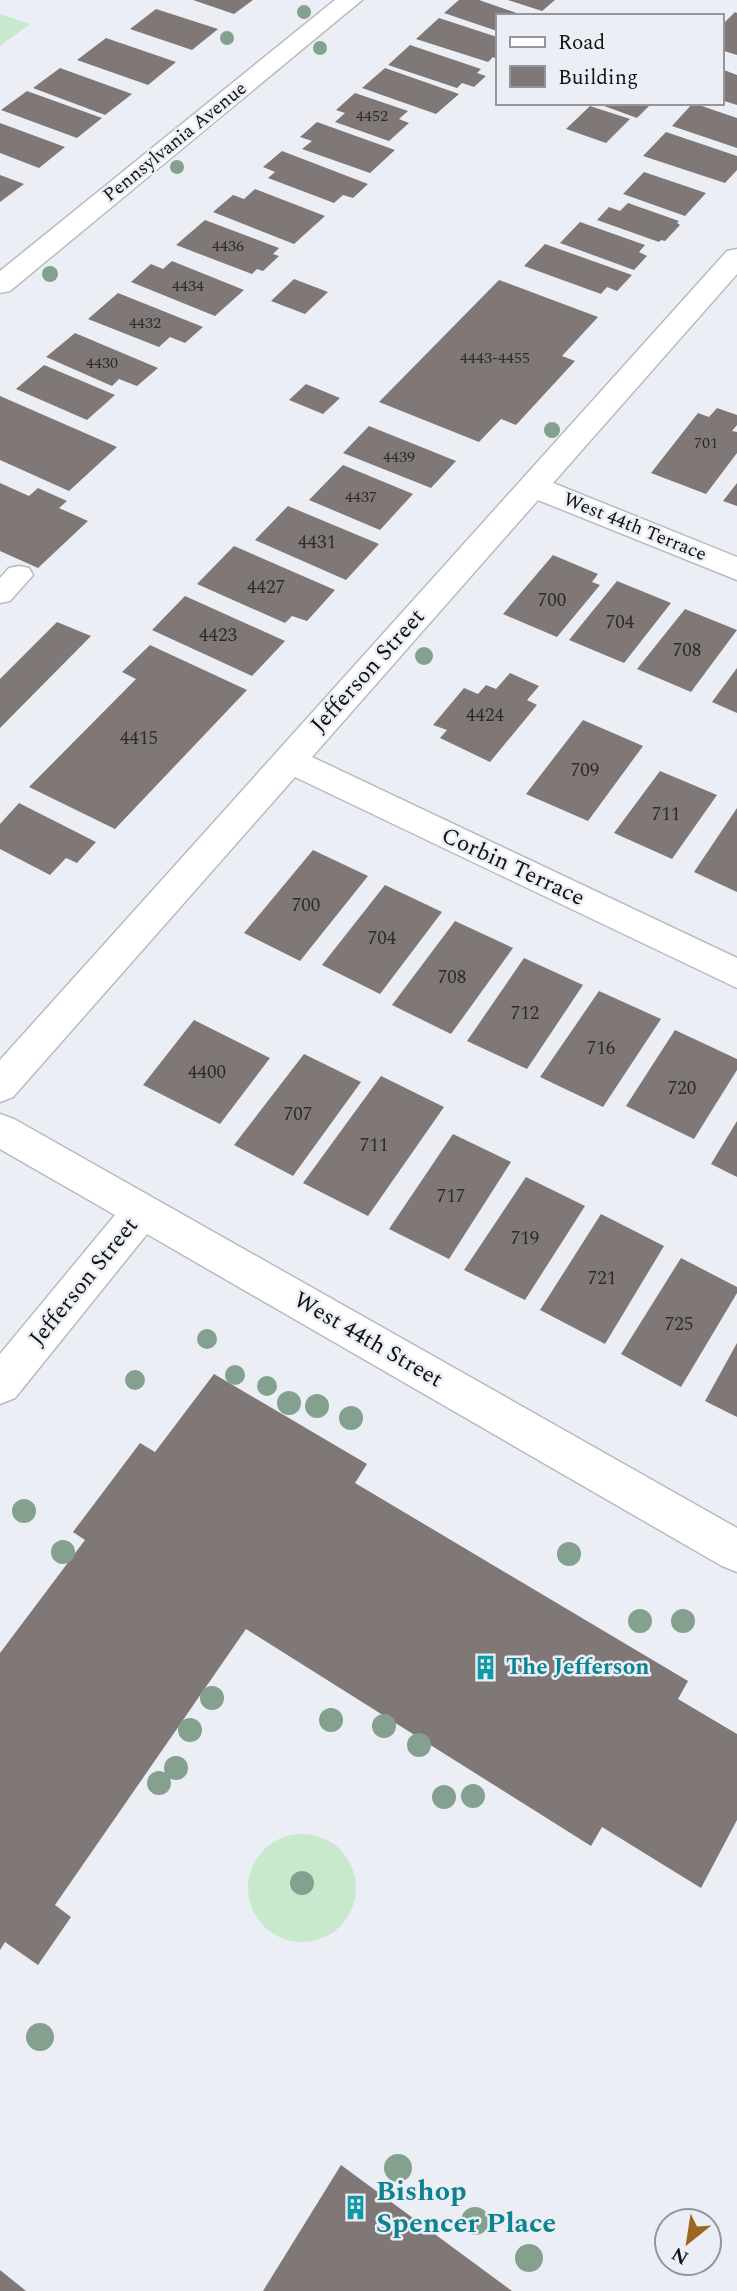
<svg xmlns="http://www.w3.org/2000/svg" width="737" height="2291" font-family="Spectral,serif">
<style>
.green{fill:#c9e9cd}
.building{fill:#807877}
.lines{fill:none;stroke-linecap:round;stroke-linejoin:round}
.lane-casing{stroke:#b9bbc2;stroke-width:3}
.street-casing{stroke:#b9bbc2;stroke-width:3}
.lane{fill:#fff;fill-rule:evenodd}
.street{fill:#fff;fill-rule:evenodd}
.tree{fill:#84a08e}
.labels{text-anchor:middle;dominant-baseline:central;stroke-width:5;stroke-linejoin:round;paint-order:stroke}
.far-number-label{font-size:16px;fill:#2d2c2d}
.far-street-label{font-size:19px;fill:#111214;stroke:#eceef5}
.number-label{font-size:19px;fill:#2d2c2d}
.street-label{font-size:23px;fill:#111214;stroke:#eceef5}
.culture-label{font-size:23px;font-weight:bold;fill:#0d838f;stroke:#eceef5;text-anchor:start}
.near-culture-label{font-size:28px;font-weight:bold;fill:#0d838f;stroke:#eceef5;text-anchor:start}
</style>
<rect width="100%" height="100%" fill="#eceef5"/>
<g class="green">
<path d="M0,14L30,24L0,46Z"/>
<circle cx="302" cy="1888" r="54"/>
</g>
<g class="building">
<path d="M193,0H253L234,14Z"/>
<path d="M459,0H479L525,16H497V31L444,13Z"/>
<path d="M508,0H555L542,11Z"/>
<path d="M156,9L218,29L192,50L130,29Z"/>
<path d="M735,12L737,13V55L721,50V26Z"/>
<path d="M439,18L497,37V59L493,57L488,62L416,39Z"/>
<path d="M106,38L176,62L148,85L77,60Z"/>
<path d="M410,45L481,69L477,73L486,76L474,87L462,83L457,88L388,65Z"/>
<path d="M60,68L132,94L105,115L33,88Z"/>
<path d="M385,68L459,94L436,114L362,88Z"/>
<path d="M724,70L737,75V105L721,100V73Z"/>
<path d="M27,91L102,118L77,138L1,110Z"/>
<path d="M355,93L408,111L399,119L409,123L389,141L335,122L345,113L336,110Z"/>
<path d="M596,103H652L637,118Z"/>
<path d="M693,103L737,118V148L672,126Z"/>
<path d="M590,106L630,119L606,143L566,129Z"/>
<path d="M317,122L395,150L370,173L302,149L312,141L300,137Z"/>
<path d="M0,123L65,147L39,168L0,153Z"/>
<path d="M666,132L737,156V170L725,183L643,156Z"/>
<path d="M282,151L368,184L353,198L343,195L334,203L268,178L275,172L263,167Z"/>
<path d="M644,172L706,193L685,216L623,194Z"/>
<path d="M0,175L24,184L0,202Z"/>
<path d="M255,189L325,216L294,244L213,212L233,195L244,199Z"/>
<path d="M628,203L679,221L677,223L680,225L665,241L661,240L659,242L597,220L609,207L620,211Z"/>
<path d="M205,220L279,248L273,254L279,256L263,271L257,269L252,274L176,245Z"/>
<path d="M580,222L645,245L639,252L647,256L634,270L560,243Z"/>
<path d="M545,244L632,275L617,291L607,287L601,294L524,266Z"/>
<path d="M172,261L244,290L215,316L131,282L151,264L163,269Z"/>
<path d="M294,279L328,292L305,314L271,301Z"/>
<path d="M499,280L598,317L562,356L575,361L516,425L501,419L479,442L379,402Z"/>
<path d="M118,293L203,327L185,343L170,337L159,347L88,319Z"/>
<path d="M75,333L158,368L137,386L119,379L112,386L46,357Z"/>
<path d="M44,365L115,395L87,420L16,389Z"/>
<path d="M306,384L340,398L323,414L289,400Z"/>
<path d="M0,396L117,447L69,491L0,460Z"/>
<path d="M717,408L737,415V425L732,431L737,432V453L706,494L651,473L698,413L709,417Z"/>
<path d="M369,426L456,461L431,488L343,453Z"/>
<path d="M343,465L413,494L380,530L309,500Z"/>
<path d="M0,483L29,496L38,488L67,501L59,508L88,521L38,568L0,551Z"/>
<path d="M737,483V506L723,501Z"/>
<path d="M288,506L379,544L346,580L255,540Z"/>
<path d="M234,546L335,590L307,621L292,616L285,623L197,584Z"/>
<path d="M553,555L598,574L592,582L600,585L557,637L503,614Z"/>
<path d="M617,581L671,603L624,663L569,640Z"/>
<path d="M185,596L285,641L252,676L152,630Z"/>
<path d="M685,609L737,630L691,692L637,669Z"/>
<path d="M57,622L91,636L0,728V679Z"/>
<path d="M150,645L247,690L115,829L29,787L136,679L122,672Z"/>
<path d="M737,668V713L712,702Z"/>
<path d="M510,673L539,686L527,700L537,705L490,762L440,738L447,730L433,725L464,688L478,694L486,685L496,689Z"/>
<path d="M583,720L643,746L588,821L526,794Z"/>
<path d="M660,771L717,795L672,859L614,833Z"/>
<path d="M19,803L96,842L77,863L66,858L50,875L0,849V824Z"/>
<path d="M737,808V892L694,872Z"/>
<path d="M313,850L368,876L300,961L244,933Z"/>
<path d="M385,885L442,912L380,994L322,965Z"/>
<path d="M455,921L513,948L451,1034L392,1005Z"/>
<path d="M524,958L583,985L527,1069L467,1041Z"/>
<path d="M599,991L661,1019L603,1107L540,1077Z"/>
<path d="M194,1020L270,1058L220,1124L143,1085Z"/>
<path d="M675,1030L737,1059V1070L694,1139L626,1106Z"/>
<path d="M304,1054L361,1082L293,1176L234,1145Z"/>
<path d="M381,1076L444,1107L368,1216L303,1183Z"/>
<path d="M737,1121V1177L711,1164Z"/>
<path d="M453,1134L511,1162L449,1259L389,1229Z"/>
<path d="M526,1177L585,1206L525,1300L464,1270Z"/>
<path d="M601,1214L664,1246L605,1344L540,1310Z"/>
<path d="M681,1258L737,1287V1293L681,1387L621,1354Z"/>
<path d="M737,1343V1417L705,1401Z"/>
<path d="M214,1374L367,1464L355,1483L688,1681L678,1699L737,1734V1820L701,1888L602,1827L591,1846L246,1629L55,1905L71,1917L38,1965L5,1942L0,1950V1653L85,1540L73,1532L140,1443L155,1452Z"/>
<path d="M341,2165L512,2291H263Z"/>
<path d="M0,2270L26,2291H0Z"/>
</g>
<g class="lines">
<defs>
<path id="lane" d="M19,566L29,568L33,575L10,601L0,603V578L9,568Z"/>
<g id="street">
<path d="M335,0H362L10,291L0,293V271Z"/>
<path d="M737,249V274L553,483L737,557V580L538,500L312,757L737,958V988L295,777L13,1097L0,1102V1060L727,251Z"/>
<path d="M0,1114L14,1119L737,1528V1572L722,1566L147,1234L15,1398L0,1404V1354L115,1215L0,1149Z"/>
</g>
</defs>
<use href="#lane" class="lane-casing"/>
<use href="#street" class="street-casing"/>
<use href="#lane" class="lane"/>
<use href="#street" class="street"/>
</g>
<g class="tree">
<circle cx="304" cy="12" r="7"/>
<circle cx="227" cy="38" r="7"/>
<circle cx="320" cy="48" r="7"/>
<circle cx="177" cy="167" r="7"/>
<circle cx="50" cy="274" r="8"/>
<circle cx="552" cy="430" r="8"/>
<circle cx="424" cy="656" r="9"/>
<circle cx="207" cy="1339" r="10"/>
<circle cx="235" cy="1375" r="10"/>
<circle cx="135" cy="1380" r="10"/>
<circle cx="267" cy="1386" r="10"/>
<circle cx="289" cy="1403" r="12"/>
<circle cx="317" cy="1406" r="12"/>
<circle cx="351" cy="1418" r="12"/>
<circle cx="24" cy="1511" r="12"/>
<circle cx="63" cy="1552" r="12"/>
<circle cx="569" cy="1554" r="12"/>
<circle cx="640" cy="1621" r="12"/>
<circle cx="683" cy="1621" r="12"/>
<circle cx="212" cy="1698" r="12"/>
<circle cx="331" cy="1720" r="12"/>
<circle cx="384" cy="1726" r="12"/>
<circle cx="190" cy="1730" r="12"/>
<circle cx="419" cy="1745" r="12"/>
<circle cx="176" cy="1768" r="12"/>
<circle cx="159" cy="1783" r="12"/>
<circle cx="473" cy="1796" r="12"/>
<circle cx="444" cy="1797" r="12"/>
<circle cx="302" cy="1883" r="12"/>
<circle cx="40" cy="2037" r="14"/>
<circle cx="398" cy="2168" r="14"/>
<circle cx="475" cy="2221" r="14"/>
<circle cx="529" cy="2258" r="14"/>
</g>
<defs>
<symbol id="building-bare" viewBox="-9 -9 18 18"><path d="M-4-6H4V6H1V3H-1V6H-4ZM-2.5-4.3h1.7v1.8h-1.7ZM.8-4.3h1.7v1.8H.8ZM-2.5-1h1.7V.8h-1.7ZM.8-1h1.7V.8H.8Z" fill="#0f9aa8" stroke="#eceef5" stroke-width="2.5" paint-order="stroke"/></symbol>
</defs>
<g fill-rule="evenodd">
<use href="#building-bare" x="468" y="1650" width="35" height="35"/>
<use href="#building-bare" x="338" y="2190" width="35" height="35"/>
</g>
<g class="labels">
<g class="far-number-label">
<text x="372" y="116">4452</text>
<text x="228" y="246">4436</text>
<text x="188" y="286">4434</text>
<text x="145" y="323">4432</text>
<text x="495" y="358">4443-4455</text>
<text x="102" y="363">4430</text>
<text x="706" y="443">701</text>
<text x="399" y="457">4439</text>
<text x="361" y="497">4437</text>
</g>
<g class="far-street-label">
<text transform="translate(175 142) rotate(-39)">Pennsylvania Avenue</text>
<text transform="translate(635 527) rotate(22)">West 44th Terrace</text>
</g>
<g class="number-label">
<text x="317" y="542">4431</text>
<text x="266" y="587">4427</text>
<text x="552" y="600">700</text>
<text x="620" y="622">704</text>
<text x="218" y="635">4423</text>
<text x="687" y="650">708</text>
<text x="485" y="715">4424</text>
<text x="139" y="738">4415</text>
<text x="585" y="770">709</text>
<text x="666" y="814">711</text>
<text x="306" y="905">700</text>
<text x="382" y="938">704</text>
<text x="452" y="977">708</text>
<text x="525" y="1013">712</text>
<text x="601" y="1048">716</text>
<text x="207" y="1072">4400</text>
<text x="682" y="1088">720</text>
<text x="298" y="1114">707</text>
<text x="374" y="1145">711</text>
<text x="451" y="1196">717</text>
<text x="525" y="1238">719</text>
<text x="602" y="1278">721</text>
<text x="679" y="1324">725</text>
</g>
<g class="street-label">
<text transform="translate(368 671) rotate(-48)">Jefferson Street</text>
<text transform="translate(513 867) rotate(25)">Corbin Terrace</text>
<text transform="translate(84 1282) rotate(-51)">Jefferson Street</text>
<text transform="translate(368 1340) rotate(30)">West 44th Street</text>
</g>
<g class="culture-label">
<text x="506" y="1667">The Jefferson</text>
</g>
<g class="near-culture-label">
<text x="376" y="2191">Bishop<tspan x="376" dy="32">Spencer Place</tspan></text>
</g>
</g>
<rect x="496" y="14" width="228" height="91" fill="#eceef5" stroke="#94969b" stroke-width="2"/>
<rect x="510" y="37" width="35" height="10" fill="#ffffff" stroke="#94969b" stroke-width="2"/>
<text x="558" y="49" font-size="21" fill="#111214">Road</text>
<rect x="510" y="66" width="35" height="21" fill="#807877" stroke="#94969b" stroke-width="2"/>
<text x="558" y="84" font-size="21" fill="#111214">Building</text>
<g transform="translate(688 2242) rotate(210)"><circle r="33" fill="#eceef5" stroke="#94969b" stroke-width="2"/>
<path d="M0-5L12 26L0 18L-12 26Z" fill="#9d6620"/>
<text y="-10" font-size="19" font-weight="bold" text-anchor="middle" fill="#111214">N</text>
</g>
</svg>
